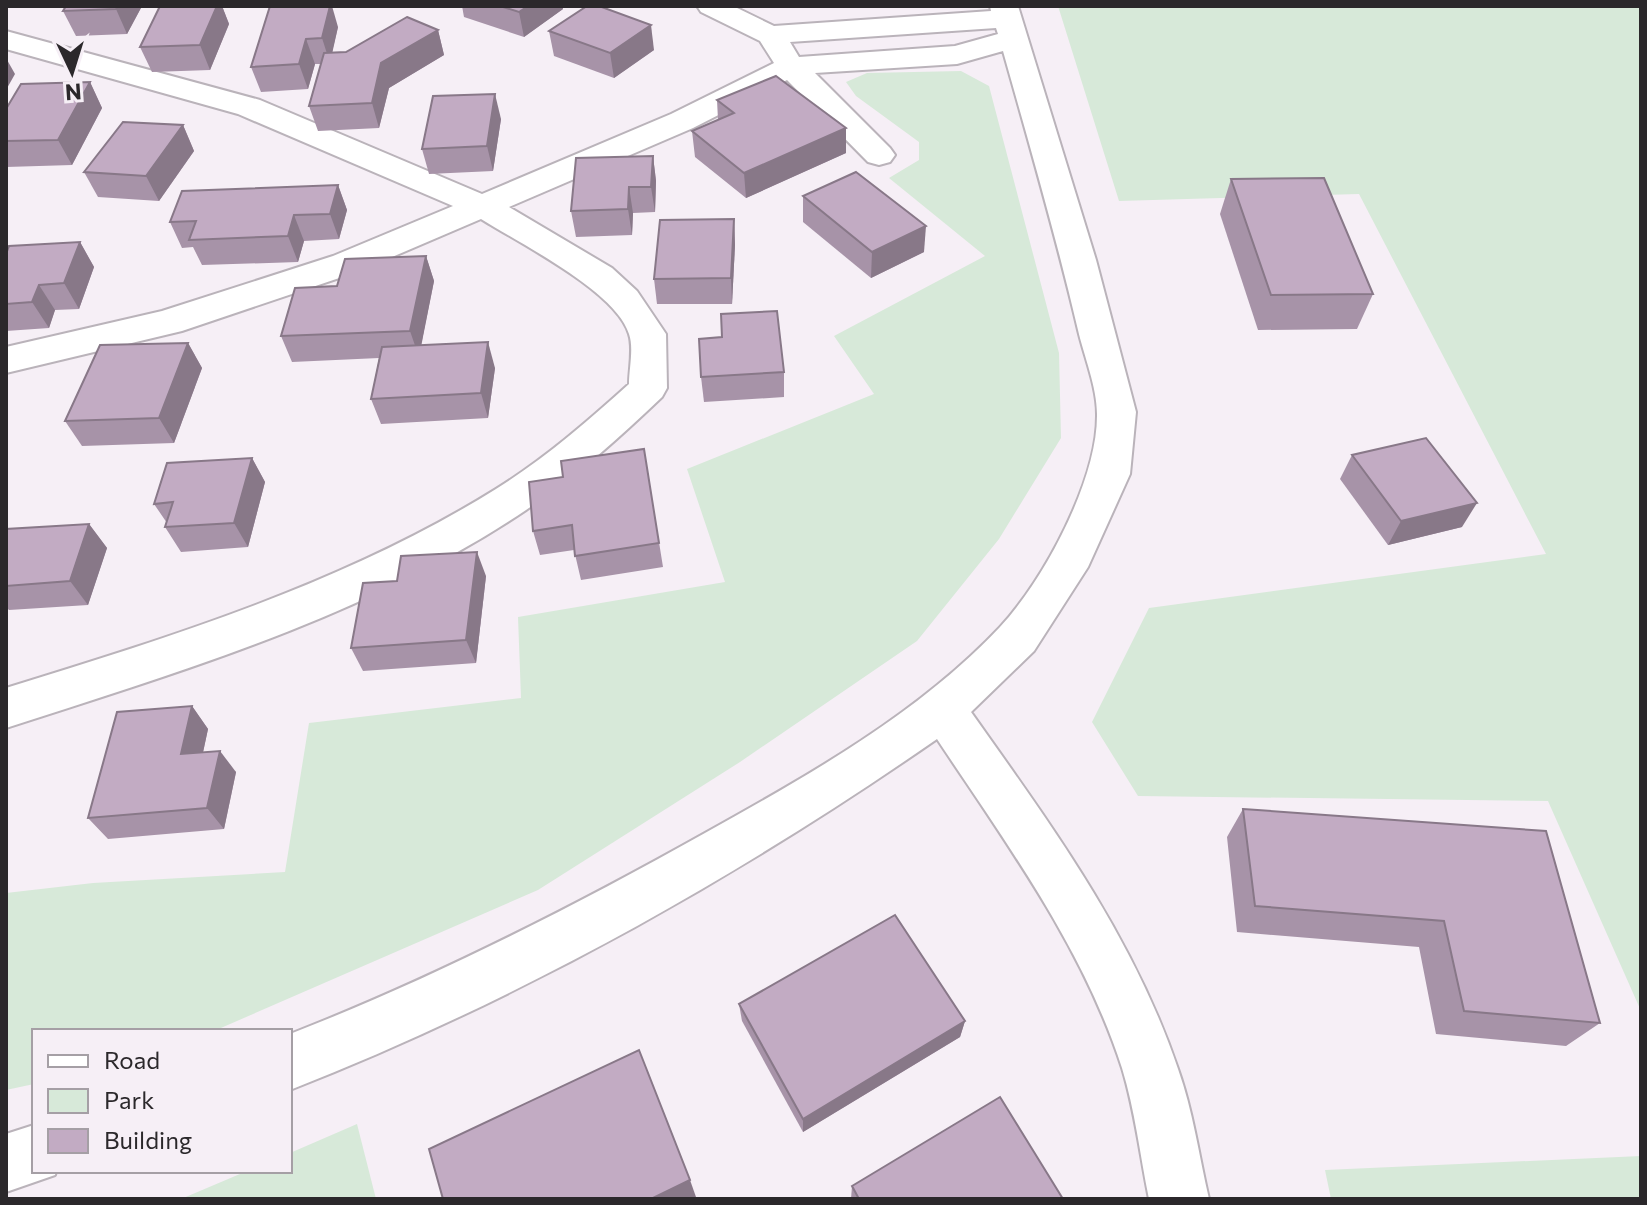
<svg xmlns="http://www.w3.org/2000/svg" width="1647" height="1205" font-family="Commissioner,sans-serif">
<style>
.green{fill:#d7e9d9}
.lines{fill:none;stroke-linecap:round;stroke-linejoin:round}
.minor-casing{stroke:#bab3ba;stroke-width:4}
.minor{fill:#fff;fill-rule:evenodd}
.wall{fill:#a793a8}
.shaded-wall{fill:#887888}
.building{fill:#c2abc3;stroke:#887888;stroke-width:2}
</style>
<rect width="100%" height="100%" fill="#f6eff6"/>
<g class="green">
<path d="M1058,6H1641V1011L1548,801L1138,796L1092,722L1149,608L1546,554L1359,194L1119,201Z"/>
<path d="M961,71L989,86L1059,353L1061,438L999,539L917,641L740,762L538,890L214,1031H34V1084L6,1090V893L93,883L285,872L309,723L521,698L518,617L725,582L687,469L874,394L834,336L985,256L889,178L919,160V142L856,96L846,82L867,73Z"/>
<path d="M357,1124L376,1199H181L247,1171H290V1153Z"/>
<path d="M1641,1156V1199H1331L1325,1170Z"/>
</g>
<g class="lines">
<defs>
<g id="minor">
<path d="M697,6H733L774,26L991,11L990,6H1018L1096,260L1136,412L1130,474L1088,567L1034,651L971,712C1051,825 1133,936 1178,1069C1193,1111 1199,1156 1209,1199H1149C1140,1155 1135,1110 1122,1068C1083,947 1006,843 937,739C735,879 519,1000 290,1090V1034C434,978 571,908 705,833C809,775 918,714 1000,627C1044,580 1098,479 1097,414C1097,387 1084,356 1078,330C1056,236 1029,143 1003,51L957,64L815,73L890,148L895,155L890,162L879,165L868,162L787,80L693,128L509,207L612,268L637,291L666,334L667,388L662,397C619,438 576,477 526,510C370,615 183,671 6,728V688C174,636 345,583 496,489C544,459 587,422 629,384C629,369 634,348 629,334C616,291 519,243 481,219L357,272L182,331L6,373V347L162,311L333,256L453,206L238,114L6,49V31L260,100L482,194L671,114L774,63L760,41L701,12ZM996,28L998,34L955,46L799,57L790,42Z"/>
<path d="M34,1125V1171H56L55,1175L6,1192V1134Z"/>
</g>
</defs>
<use href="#minor" class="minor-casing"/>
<use href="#minor" class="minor"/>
</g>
<g class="wall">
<path d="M66,6H142L127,34L76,36L63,11Z"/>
<path d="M160,6H222L229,24L210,70L152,72L140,47Z"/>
<path d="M270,6L338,27L332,52H346L438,30L444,55L389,88L379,128L318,131L309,106L321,64H315L308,89L261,92L251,67Z"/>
<path d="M462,6H562L563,9L524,37L464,17Z"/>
<path d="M549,31L654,50L614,78L554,56Z"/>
<path d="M90,82L102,108L72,165L6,167V109Z"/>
<path d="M717,100L846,153L746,198L695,157L692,131L718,120Z"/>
<path d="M501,119L493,171L429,174L422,149Z"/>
<path d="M183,125L194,151L159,201L98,197L84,172Z"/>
<path d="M653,156L656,181L655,212L633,213L632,235L576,237L571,211Z"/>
<path d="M1231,179L1373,294L1357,329L1258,330L1220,214Z"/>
<path d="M338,185L347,210L339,239L304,241L298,262L202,265L193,247L182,248L170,222Z"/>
<path d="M803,196L924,252L871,278L803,222Z"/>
<path d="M734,219L735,245L732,304H657L654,279Z"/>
<path d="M80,242L94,267L79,309L55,310L49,328L6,331V304Z"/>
<path d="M426,256L434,281L421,345L495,368L488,418L381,424L371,399L379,358L292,362L281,336L337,286Z"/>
<path d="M188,343L202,368L174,443L82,446L65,421Z"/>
<path d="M784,372V397L704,402L701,377Z"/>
<path d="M644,449L663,567L581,580L574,550L540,555L533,531L563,477Z"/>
<path d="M1352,455L1462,527L1388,545L1340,479Z"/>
<path d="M252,458L265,482L248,547L181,552L165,527L167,523L154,504Z"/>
<path d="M89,524L107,548L88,605L9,610L6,607V529Z"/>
<path d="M486,576L476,663L363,671L351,648L397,581Z"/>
<path d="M192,706L208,729L203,752L236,772L224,829L108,839L88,818Z"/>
<path d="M1243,809L1546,831L1600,1023L1566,1046L1436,1034L1419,947L1237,932L1227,837Z"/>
<path d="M739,1004L965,1021L960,1037L803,1132L742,1021Z"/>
<path d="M852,1186L1063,1199H851Z"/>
</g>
<g class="shaded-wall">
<path d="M118,6H142L127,34L116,9Z"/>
<path d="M217,6H222L229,24L210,70L200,45Z"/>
<path d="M330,6H332L338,27L330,63L322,38Z"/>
<path d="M528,6H562L563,9L524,37L519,12Z"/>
<path d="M651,25L654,50L614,78L610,53Z"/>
<path d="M438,30L444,55L389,88L379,128L372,103L381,63Z"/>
<path d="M306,39L315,64L308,89L299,64Z"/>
<path d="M6,58L15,74L6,90Z"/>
<path d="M90,82L102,108L72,165L58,140Z"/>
<path d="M495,94L501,119L493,171L487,146Z"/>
<path d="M183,125L194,151L159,201L146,176Z"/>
<path d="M846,128V153L746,198L744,173Z"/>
<path d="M653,156L656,181L655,212L651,187Z"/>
<path d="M338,185L347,210L339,239L330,214Z"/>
<path d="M629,187L633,213L632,235L628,209Z"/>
<path d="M294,215L304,241L298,262L288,236Z"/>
<path d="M734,219L735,245L732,304L731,278Z"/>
<path d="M926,226L924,252L871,278L872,252Z"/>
<path d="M80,242L94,267L79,309L64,283Z"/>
<path d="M426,256L434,281L419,357L410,331Z"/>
<path d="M39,285L55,310L49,328L32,302Z"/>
<path d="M488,342L495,368L488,418L481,393Z"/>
<path d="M188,343L202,368L174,443L159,418Z"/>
<path d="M252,458L265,482L248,547L234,523Z"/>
<path d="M1477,503L1462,527L1388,545L1401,521Z"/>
<path d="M89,524L107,548L88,605L70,581Z"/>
<path d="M477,552L486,576L476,663L466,640Z"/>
<path d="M192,706L208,729L198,776L181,754Z"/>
<path d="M220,751L236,772L224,829L207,808Z"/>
<path d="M965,1021L960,1037L803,1132V1119Z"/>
<path d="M690,1180L696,1197L691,1199H651Z"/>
</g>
<g class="building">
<path d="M66,6H118L116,9L63,11Z"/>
<path d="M160,6H217L200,45L140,47Z"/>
<path d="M270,6H330L322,38L306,39L299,64L251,67Z"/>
<path d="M500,6H528L519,12Z"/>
<path d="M587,6H599L651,25L610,53L549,31Z"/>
<path d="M407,17L438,30L381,63L372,103L309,106L324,53L346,52Z"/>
<path d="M776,76L846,128L744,173L692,131L734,113L717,100Z"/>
<path d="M90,82L58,140L6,141V109L21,84Z"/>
<path d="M495,94L487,146L422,149L433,96Z"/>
<path d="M123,122L183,125L146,176L84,172Z"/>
<path d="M653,156L651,187H629L628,209L571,211L576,158Z"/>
<path d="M856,172L926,226L872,252L803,196Z"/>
<path d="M1324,178L1373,294L1271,295L1231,179Z"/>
<path d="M338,185L330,214L294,215L288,236L189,240L196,221L170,222L182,191Z"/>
<path d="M734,219L731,278L654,279L660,220Z"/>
<path d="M80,242L64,283L39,285L32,302L6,304V254L9,246Z"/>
<path d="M426,256L410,331L281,336L295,288L337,286L345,259Z"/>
<path d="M777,311L784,372L701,377L699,339L722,337L721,314Z"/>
<path d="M488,342L481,393L371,399L382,347Z"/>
<path d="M188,343L159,418L65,421L100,345Z"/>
<path d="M1426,438L1477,503L1401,521L1352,455Z"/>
<path d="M644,449L659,543L575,556L572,525L533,531L529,482L563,477L561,461Z"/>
<path d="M252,458L234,523L165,527L173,502L154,504L167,463Z"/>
<path d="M89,524L70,581L6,586V529Z"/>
<path d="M477,552L466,640L351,648L363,583L397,581L401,556Z"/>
<path d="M192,706L181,754L220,751L207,808L88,818L117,712Z"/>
<path d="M1243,809L1546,831L1600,1023L1464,1011L1444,921L1255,906Z"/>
<path d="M895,915L965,1021L803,1119L739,1004Z"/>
<path d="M639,1050L690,1180L651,1199H443L429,1149Z"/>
<path d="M1000,1097L1063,1199H859L852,1186Z"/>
</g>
<rect width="1647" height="1205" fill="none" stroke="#2b282b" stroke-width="16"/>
<rect x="32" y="1029" width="260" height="144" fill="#f6eff6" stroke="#a59fa5" stroke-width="2"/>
<rect x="48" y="1055" width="40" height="12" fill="#ffffff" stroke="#a59fa5" stroke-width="2"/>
<text x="104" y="1069" font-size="24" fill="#2b282b">Road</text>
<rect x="48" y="1089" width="40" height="24" fill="#d7e9d9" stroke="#a59fa5" stroke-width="2"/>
<text x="104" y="1109" font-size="24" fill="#2b282b">Park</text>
<rect x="48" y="1129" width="40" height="24" fill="#c2abc3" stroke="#a59fa5" stroke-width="2"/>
<text x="104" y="1149" font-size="24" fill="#2b282b">Building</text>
<g transform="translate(72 72) rotate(176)" stroke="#f6eff6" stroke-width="6" paint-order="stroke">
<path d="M0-6L14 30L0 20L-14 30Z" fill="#2b282b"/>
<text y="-12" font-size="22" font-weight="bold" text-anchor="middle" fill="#2b282b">N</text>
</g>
</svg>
